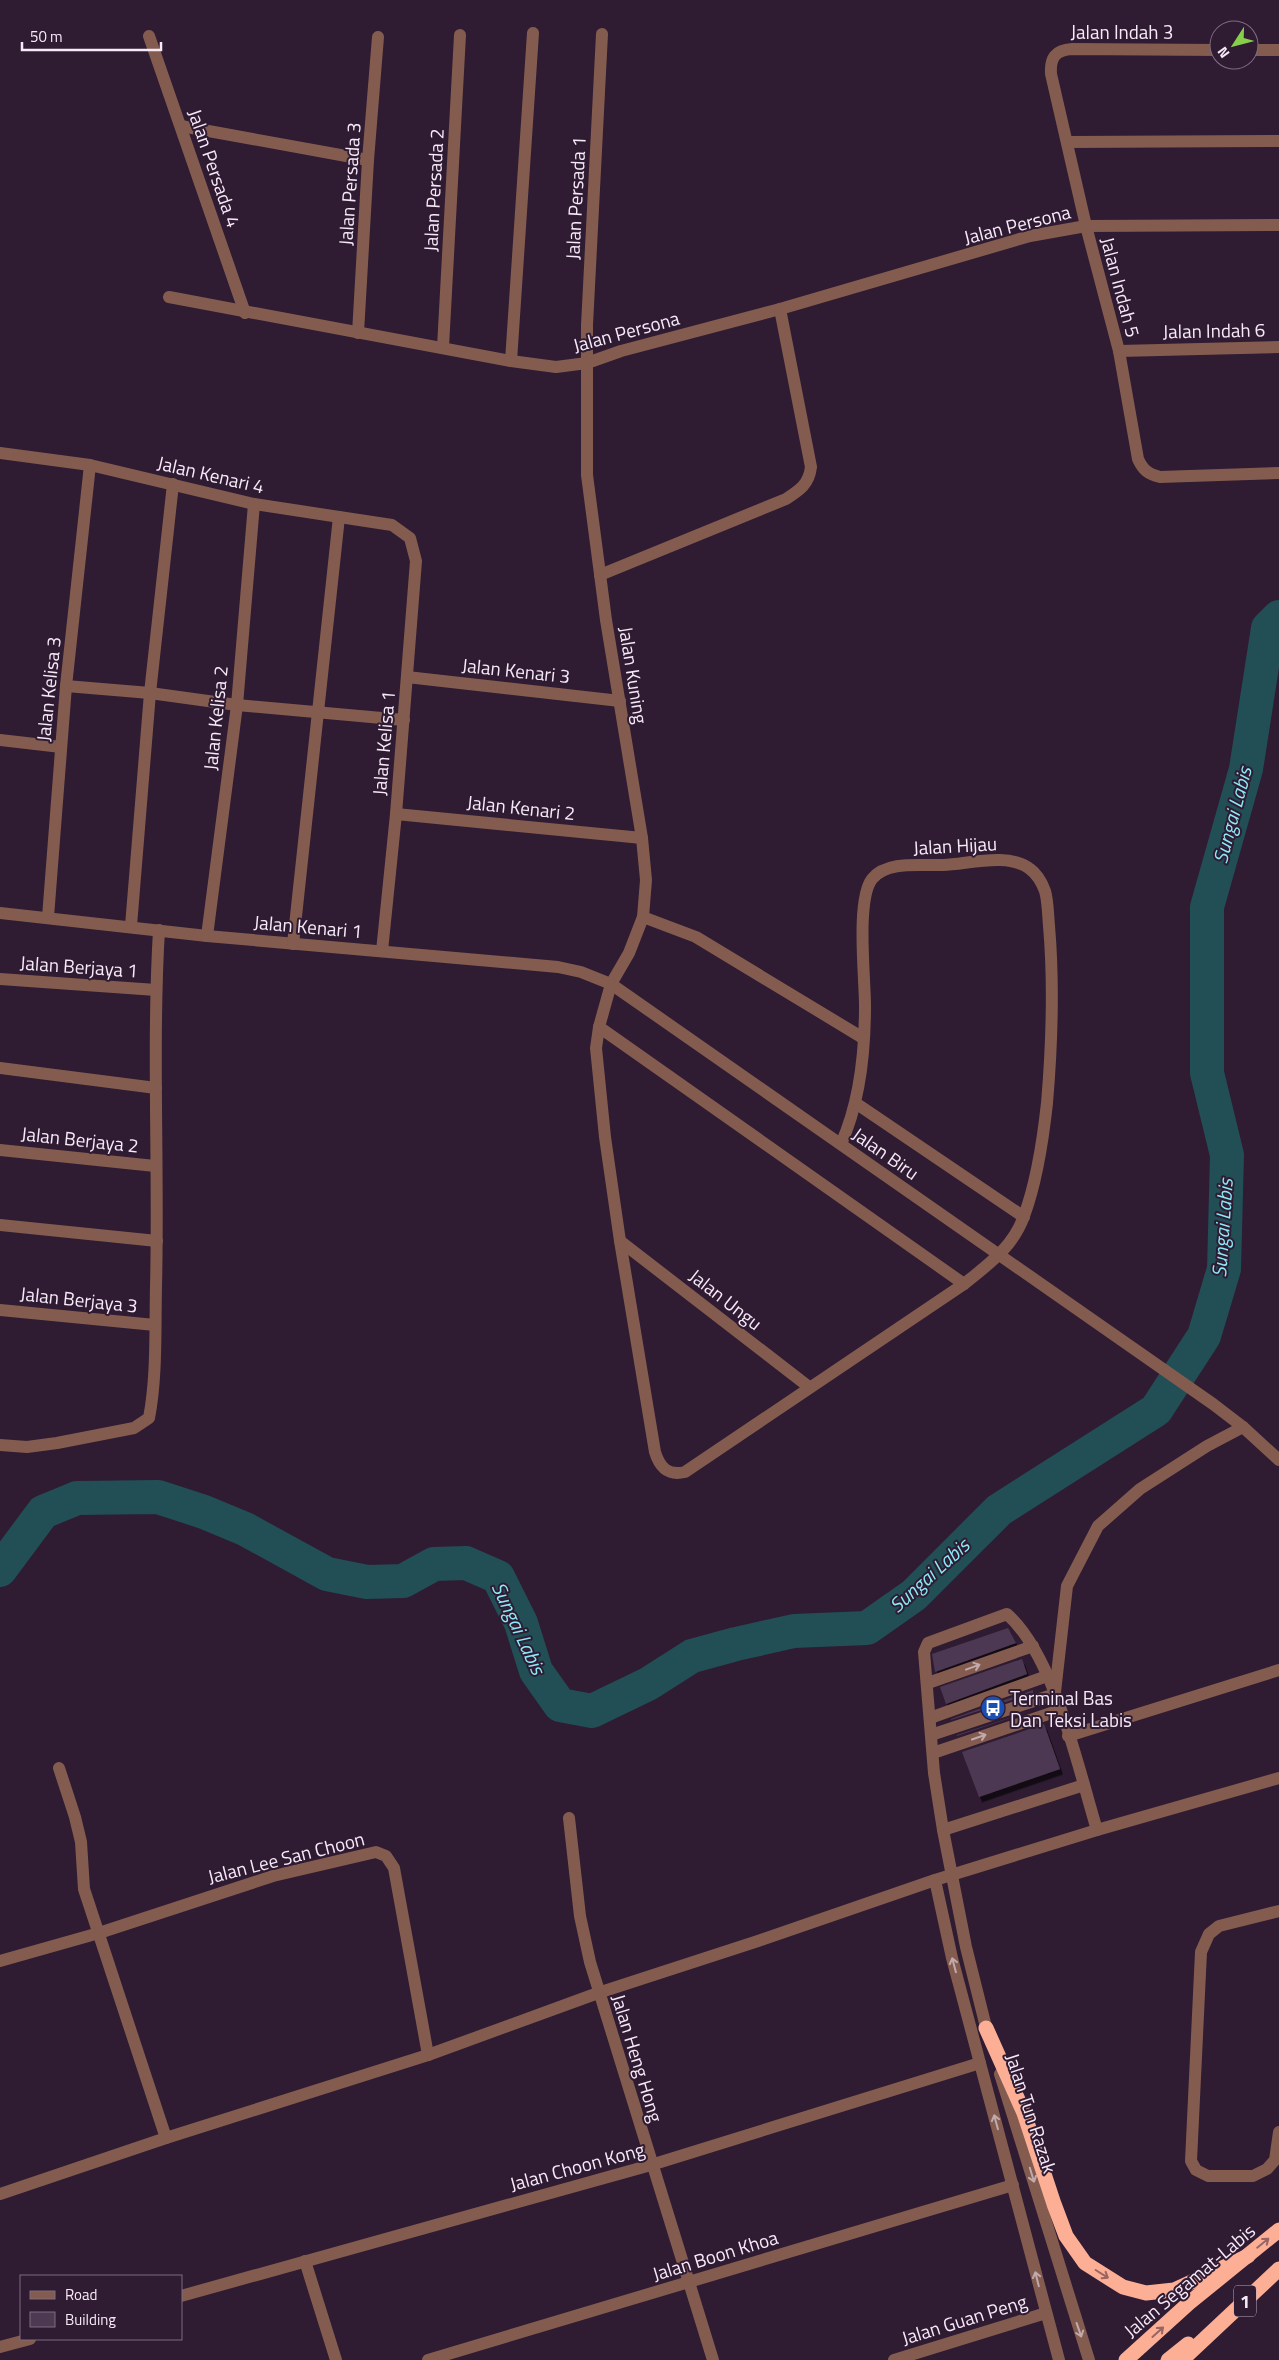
<svg xmlns="http://www.w3.org/2000/svg" width="1279" height="2360" font-family="'Titillium Web',sans-serif">
<style>
.lines{fill:none;stroke-linecap:round;stroke-linejoin:round}
.river{stroke:#224e55;stroke-width:34}
.building{fill:#4e3952;filter:url(#shadow)}
.minor{stroke:#835c4f;stroke-width:12}
.highway{stroke:#fdaf95;stroke-width:15}
.oneway{stroke:#c2aaac}
.oneway2{stroke:#966564}
.labels{text-anchor:middle;dominant-baseline:central;stroke-width:4;stroke-linejoin:round;paint-order:stroke}
.shield{fill:#2f1b32;stroke:#baabbd;stroke-width:1}
.shield-label{font-size:18px;font-weight:bold;fill:#f6e9f8}
.street-label{font-size:19px;fill:#f6e9f8;stroke:#2f1b32}
.poi-label{font-size:19px;fill:#f6e9f8;stroke:#2f1b32;text-anchor:start}
.water-label{font-size:20px;font-style:italic;fill:#8beaf8;stroke:#2f1b32}
</style>
<defs>
<filter id="shadow"><feDropShadow dx="3" dy="5.5" stdDeviation="0" flood-color="#0009"/></filter>
</defs>
<rect width="100%" height="100%" fill="#2f1b32"/>
<g class="lines">
<path class="river" d="M0,1570L43,1512L77,1498L158,1497L204,1512L245,1529L327,1574L367,1582L403,1581L434,1564L466,1563L498,1577L521,1623L536,1671L560,1705L592,1711L648,1684L692,1656L736,1644L794,1631L867,1628L914,1595L999,1510L1156,1410L1204,1336L1224,1269L1227,1155L1207,1073V907L1246,769L1268,628L1279,617"/>
</g>
<g class="building">
<path d="M1008,1628L1016,1643L935,1672L932,1654Z"/>
<path d="M1022,1659L1027,1674L946,1704L940,1687Z"/>
<path d="M1033,1690V1693L951,1720V1719Z"/>
<path d="M1039,1708L957,1736V1735Z"/>
<path d="M1044,1724L1060,1769L979,1797L962,1752Z"/>
</g>
<g class="lines">
<g class="minor">
<path d="M602,34L587,325V475L606,620L642,838L646,880L643,917L629,953L611,984L599,1027L596,1048L605,1137L620,1241L655,1452C660,1468 668,1476 685,1472L964,1284C989,1264 1013,1247 1024,1216C1037,1181 1043,1140 1047,1103C1052,1044 1054,984 1049,926C1048,915 1048,901 1045,891C1042,883 1037,874 1030,869C1008,852 969,864 943,865C922,866 887,860 872,879C856,900 865,977 865,1006C865,1052 860,1102 841,1144"/>
<path d="M149,36L245,313"/>
<path d="M1249,50H1279"/>
<path d="M181,126L368,160"/>
<path d="M1067,142L1279,141"/>
<path d="M1279,225L1086,226L1119,351L1138,459C1143,470 1148,474 1160,477L1279,473"/>
<path d="M169,297L511,361L556,367L587,363L621,351L780,309L1030,236L1086,226L1051,74C1050,58 1055,50 1072,49L1219,50"/>
<path d="M358,333L368,160L378,37"/>
<path d="M443,347L460,35"/>
<path d="M1119,351L1279,347"/>
<path d="M511,361L533,33"/>
<path d="M0,453L90,465L254,504L392,525L410,538L416,561L396,814L382,951"/>
<path d="M600,575L786,499C800,490 809,484 811,467L780,309"/>
<path d="M407,677L620,701"/>
<path d="M66,686L150,693L237,705L404,720"/>
<path d="M0,740L61,747"/>
<path d="M396,814L642,838"/>
<path d="M0,913L207,936L558,967L581,972L611,984L1213,1404L1243,1427L1279,1460"/>
<path d="M48,917L66,686L90,465"/>
<path d="M643,917L696,937L863,1038"/>
<path d="M131,926L150,693L173,484"/>
<path d="M207,936L237,705L254,504"/>
<path d="M293,944L339,517"/>
<path d="M0,979L156,990"/>
<path d="M599,1027L964,1284"/>
<path d="M0,1068L156,1088"/>
<path d="M857,1104L1024,1217"/>
<path d="M0,1150L155,1166"/>
<path d="M0,1225L157,1241"/>
<path d="M620,1241L809,1387"/>
<path d="M0,1310L155,1325"/>
<path d="M0,1445L27,1447L57,1443L134,1428L149,1418C157,1377 155,1328 156,1286C159,1167 152,1048 159,930"/>
<path d="M928,1683L1033,1646"/>
<path d="M1055,1692L1067,1586L1098,1526L1140,1489L1207,1446L1243,1427"/>
<path d="M930,1718L1047,1676"/>
<path d="M931,1735L1055,1694"/>
<path d="M1068,1736L1279,1670"/>
<path d="M933,1753L1060,1710"/>
<path d="M59,1768L75,1817L81,1842L84,1889L166,2138"/>
<path d="M569,1818L580,1916L590,1962L713,2360"/>
<path d="M943,1830L1084,1785"/>
<path d="M935,1880L952,1958L1059,2360"/>
<path d="M1279,1911L1219,1926L1209,1934L1201,1952L1191,2161L1196,2170L1208,2176H1253L1267,2169L1275,2160L1279,2132"/>
<path d="M0,1961L99,1933L273,1876L376,1852L386,1856L394,1868L428,2055"/>
<path d="M988,2035L966,1947L943,1830L934,1773L924,1652L928,1643L1007,1614C1055,1657 1078,1768 1097,1830"/>
<path d="M1000,2074L1089,2360"/>
<path d="M0,2194L166,2138L428,2055L598,1993L758,1941L935,1880L1097,1830L1279,1778"/>
<path d="M305,2261L336,2360"/>
<path d="M181,2296L651,2165L980,2063"/>
<path d="M0,2347L30,2339"/>
<path d="M428,2360L1013,2185"/>
<path d="M894,2360L1046,2313"/>
</g>
<g class="highway">
<path d="M986,2028L1024,2113L1054,2204L1066,2236L1085,2263L1123,2287L1146,2293L1174,2290L1248,2256"/>
<path d="M1126,2360L1189,2303L1279,2230"/>
<path d="M1168,2360L1188,2344"/>
<path d="M1182,2360L1279,2269"/>
</g>
</g>
<defs><path id="oneway-shaft" d="M-6 0H5M1.5-3L5.5 0L1.5 3" fill="none" stroke-width="1.6" stroke-linecap="round" stroke-linejoin="round" transform="scale(1.25)"/></defs>
<g class="oneway">
<use href="#oneway-shaft" transform="translate(973 1667) rotate(-20)"/>
<use href="#oneway-shaft" transform="translate(979 1737) rotate(-19)"/>
<use href="#oneway-shaft" transform="translate(954 1965) rotate(-105)"/>
<use href="#oneway-shaft" transform="translate(996 2122) rotate(-105)"/>
<use href="#oneway-shaft" transform="translate(1032 2175) rotate(73)"/>
<use href="#oneway-shaft" transform="translate(1037 2279) rotate(-104)"/>
<use href="#oneway-shaft" transform="translate(1079 2330) rotate(71)"/>
</g>
<g class="oneway2">
<use href="#oneway-shaft" transform="translate(1263 2243) rotate(-39)"/>
<use href="#oneway-shaft" transform="translate(1102 2274) rotate(32)"/>
<use href="#oneway-shaft" transform="translate(1158 2332) rotate(-42)"/>
</g>
<defs>
<symbol id="bus-disc" viewBox="-11 -11 22 22"><circle r="9.5" fill="#1a4fb4" stroke="#2f1b32"/><path d="M-5-6H5V4H4V6H2V4H-2V6H-4V4H-5ZM-3.5-4V0h7V-4ZM-3.5 1.2v1.5H-2V1.2ZM2 1.2v1.5H3.5V1.2Z" fill="#fff"/></symbol>
</defs>
<g fill-rule="evenodd">
<use href="#bus-disc" x="979" y="1694" width="28" height="28"/>
</g>
<g class="labels">
<rect class="shield" x="1234" y="2285.5" width="22" height="31" rx="4"/>
<g class="shield-label">
<text x="1245" y="2301">1</text>
</g>
<g class="street-label">
<text x="1122" y="31">Jalan Indah 3</text>
<text transform="translate(215 168) rotate(71)">Jalan Persada 4</text>
<text transform="translate(349 184) rotate(-86)">Jalan Persada 3</text>
<text transform="translate(433 190) rotate(-87)">Jalan Persada 2</text>
<text transform="translate(575 198) rotate(-87)">Jalan Persada 1</text>
<text transform="translate(1017 224) rotate(-14)">Jalan Persona</text>
<text transform="translate(1121 287) rotate(75)">Jalan Indah 5</text>
<text transform="translate(1214 330) rotate(-1)">Jalan Indah 6</text>
<text transform="translate(626 331) rotate(-15)">Jalan Persona</text>
<text transform="translate(211 474) rotate(13)">Jalan Kenari 4</text>
<text transform="translate(516 670) rotate(6)">Jalan Kenari 3</text>
<text transform="translate(634 675) rotate(81)">Jalan Kuning</text>
<text transform="translate(48 689) rotate(-84)">Jalan Kelisa 3</text>
<text transform="translate(215 718) rotate(-84)">Jalan Kelisa 2</text>
<text transform="translate(383 743) rotate(-85)">Jalan Kelisa 1</text>
<text transform="translate(521 807) rotate(6)">Jalan Kenari 2</text>
<text transform="translate(955 845) rotate(-3)">Jalan Hijau</text>
<text transform="translate(308 926) rotate(5)">Jalan Kenari 1</text>
<text transform="translate(79 966) rotate(4)">Jalan Berjaya 1</text>
<text transform="translate(80 1139) rotate(6)">Jalan Berjaya 2</text>
<text transform="translate(886 1153) rotate(35)">Jalan Biru</text>
<text transform="translate(79 1299) rotate(6)">Jalan Berjaya 3</text>
<text transform="translate(726 1299) rotate(38)">Jalan Ungu</text>
<text transform="translate(286 1857) rotate(-14)">Jalan Lee San Choon</text>
<text transform="translate(638 2058) rotate(73)">Jalan Heng Hong</text>
<text transform="translate(1032 2113) rotate(72)">Jalan Tun Razak</text>
<text transform="translate(577 2166) rotate(-15)">Jalan Choon Kong</text>
<text transform="translate(715 2255) rotate(-17)">Jalan Boon Khoa</text>
<text transform="translate(1189 2280) rotate(-40)">Jalan Segamat-Labis</text>
<text transform="translate(964 2319) rotate(-17)">Jalan Guan Peng</text>
</g>
<g class="poi-label">
<text x="1010" y="1697">Terminal Bas<tspan x="1010" dy="22">Dan Teksi Labis</tspan></text>
</g>
<g class="water-label">
<text transform="translate(1232 815) rotate(-75)">Sungai Labis</text>
<text transform="translate(1222 1228) rotate(-86)">Sungai Labis</text>
<text transform="translate(929 1575) rotate(-42)">Sungai Labis</text>
<text transform="translate(519 1628) rotate(65)">Sungai Labis</text>
</g>
</g>
<rect x="20" y="2275" width="162" height="65" fill="#2f1b32" stroke="#7f6d81"/>
<rect x="30" y="2291" width="25" height="8" fill="#835c4f" stroke="#7f6d81"/>
<text x="65" y="2300" font-size="15" fill="#f6e9f8">Road</text>
<rect x="30" y="2312" width="25" height="15" fill="#4e3952" stroke="#7f6d81"/>
<text x="65" y="2325" font-size="15" fill="#f6e9f8">Building</text>
<g transform="translate(1234 45) rotate(234)"><circle r="24" fill="#2f1b32" stroke="#7f6d81"/>
<path d="M0-4L9 19L0 12L-9 19Z" fill="#87cf4a"/>
<text y="-8" font-size="14" font-weight="bold" text-anchor="middle" fill="#f6e9f8">N</text>
</g>
<path d="M22 42v8h139v-8" fill="none" stroke="#f6e9f8" stroke-width="2.5"/>
<text x="30" y="42" font-size="15" fill="#f6e9f8" stroke="#2f1b32" stroke-width="4" paint-order="stroke">50 m</text>
</svg>
